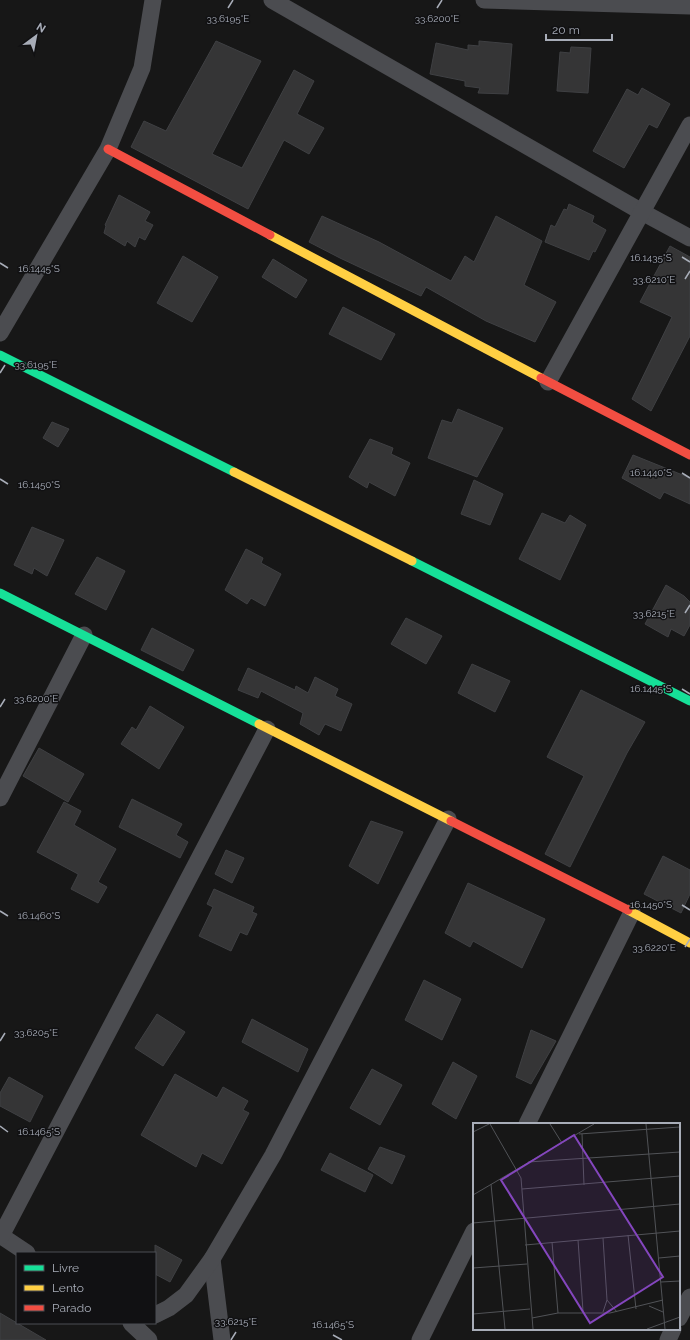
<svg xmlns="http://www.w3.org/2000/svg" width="690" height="1340" font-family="Raleway,sans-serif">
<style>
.building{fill:#353536;stroke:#3f4043}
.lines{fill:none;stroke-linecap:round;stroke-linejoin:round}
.street{stroke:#4b4c50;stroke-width:17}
.fast{stroke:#16e098;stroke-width:9}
.slow{stroke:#ffcf43;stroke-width:9}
.jam{stroke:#f24e42;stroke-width:9}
.ticks{fill:none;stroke:#a8adb8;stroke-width:1.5}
.inset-road{fill:none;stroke:#515357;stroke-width:1}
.view{fill:#8446be;fill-opacity:0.15;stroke:#8446be;stroke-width:2}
.inset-edge{fill:none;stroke:#a8adb8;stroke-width:2}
.ticks-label{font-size:10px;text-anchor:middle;fill:#a8adb8;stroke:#111113;stroke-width:3;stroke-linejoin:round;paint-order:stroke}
</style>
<rect width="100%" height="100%" fill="#171717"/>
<g class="building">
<path d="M216,41L261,61L212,154L242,168L294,70L314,81L297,114L324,128L309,154L284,140L248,209L131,147L144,121L166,131Z"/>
<path d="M479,41L512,44L508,94L478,93L480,88L465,86V81L430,74L436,43L468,50V45L479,46Z"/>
<path d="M571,47L591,48L588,93L557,91L560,52L570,53Z"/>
<path d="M642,88L670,104L657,128L649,124L624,168L593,151L627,89L638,95Z"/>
<path d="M119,195L150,212L145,221L153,225L145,240L139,237L135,247L127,241L125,246L104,233L106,226L105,225Z"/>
<path d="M569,204L594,216L592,222L606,230L595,252L593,251L589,260L545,242L551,225L555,227L564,209L567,210Z"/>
<path d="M322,216L379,242L451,281L465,256L474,262L496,216L542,241L524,285L556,302L535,342L486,321L426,287L421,296L340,258L309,242Z"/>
<path d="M670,246L690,257V336L651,411L632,399L672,317L640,302Z"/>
<path d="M183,256L218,277L192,322L157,303Z"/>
<path d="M273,259L307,280L296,298L262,277Z"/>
<path d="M343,307L395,334L381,360L329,334Z"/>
<path d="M458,409L503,428L477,477L428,458L442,420L452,423Z"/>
<path d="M52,422L69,429L58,447L43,438Z"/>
<path d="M370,439L393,448L391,454L410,463L395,496L369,482L367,488L349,477Z"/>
<path d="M633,455L690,478V504L664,492L660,499L622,478Z"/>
<path d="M474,480L503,494L490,525L461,514Z"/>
<path d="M542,513L565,523L570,515L586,525L560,580L519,559Z"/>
<path d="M32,527L64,540L47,576L34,568L32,574L14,565Z"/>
<path d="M246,549L263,558L261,563L281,574L265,606L251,598L247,604L225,590Z"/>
<path d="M97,557L125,571L106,610L75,594Z"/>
<path d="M666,585L684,596L690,602V625L684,636L671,629L668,637L645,624Z"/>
<path d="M406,618L442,636L426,664L391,644Z"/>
<path d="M152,628L194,650L183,671L141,650Z"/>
<path d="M472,664L510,681L495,712L458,693Z"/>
<path d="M248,668L295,690L296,686L308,693L315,677L338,689L335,696L352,704L341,731L325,724L319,735L300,724L303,713L261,691L258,698L238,690Z"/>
<path d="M581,690L645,722L627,753L570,867L545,854L584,776L547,757Z"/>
<path d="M150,706L184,727L159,769L121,744L132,727L136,730Z"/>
<path d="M39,748L84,774L68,802L23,776Z"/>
<path d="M132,799L182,824L176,835L188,842L180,858L119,827Z"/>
<path d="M64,802L81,811L74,825L116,849L98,882L107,887L98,903L71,889L78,875V874L37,852Z"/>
<path d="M371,821L403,832L378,884L349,866Z"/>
<path d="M226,850L244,858L232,883L215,874Z"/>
<path d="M663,856L690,870V894L681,913L644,894Z"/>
<path d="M468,883L545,919L522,968L473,941L470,947L445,933Z"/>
<path d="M214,889L254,907L252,912L257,914L247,935L240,932L231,951L199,936L213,907L207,904Z"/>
<path d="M424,980L461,999L442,1040L405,1020Z"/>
<path d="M157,1014L185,1032L163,1066L135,1048Z"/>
<path d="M252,1019L308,1049L298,1072L242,1042Z"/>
<path d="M531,1030L556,1041L531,1084L516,1077Z"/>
<path d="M453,1062L477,1076L456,1119L432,1104Z"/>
<path d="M372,1069L402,1085L380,1125L350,1108Z"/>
<path d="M175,1074L217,1098L223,1087L248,1101L243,1110L249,1113L222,1164L202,1153L196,1167L141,1135Z"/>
<path d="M9,1077L43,1096L30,1122L0,1106V1093Z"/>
<path d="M380,1147L405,1156L392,1184L368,1169Z"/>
<path d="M330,1153L373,1175L365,1192L321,1170Z"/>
<path d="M155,1245L182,1260L170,1282L155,1274Z"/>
<path d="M0,1313L17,1323L46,1340H0Z"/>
</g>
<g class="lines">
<g class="street">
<path d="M272,0L642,212L690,238"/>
<path d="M484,0L690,6"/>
<path d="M0,333L108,149L142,68L153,0"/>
<path d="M548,382L690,125"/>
<path d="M0,798L84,635"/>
<path d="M527,1124L632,912"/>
<path d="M0,1235L27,1253"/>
<path d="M1,1236L267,729"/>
<path d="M212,1259L222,1340"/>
<path d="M155,1315L169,1308L186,1295L212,1259L273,1155L448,819"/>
<path d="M679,1318L690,1297"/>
<path d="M131,1323L149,1340"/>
<path d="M420,1340L474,1231"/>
<path d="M668,1340L673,1329"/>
</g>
<g class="fast">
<path d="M0,355L234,472"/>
<path d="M412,561L690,701"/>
<path d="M0,593L259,724"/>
</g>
<g class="slow">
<path d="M270,235L541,378"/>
<path d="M234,472L412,561"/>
<path d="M259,724L451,821"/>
<path d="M628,910L690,943"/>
</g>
<g class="jam">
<path d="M108,149L270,235"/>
<path d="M541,378L690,455"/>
<path d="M451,821L628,910"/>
</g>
</g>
<path class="ticks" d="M228,8L233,0M437,8L442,0M682,257L690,262M0,263L8,268M685,279L690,271M0,373L5,365M682,473L690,478M0,479L8,484M685,613L690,605M682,689L690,694M0,707L5,699M682,905L690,910M0,911L8,916M685,947L690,939M0,1041L5,1033M0,1126L8,1132M333,1335L342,1340M231,1340L236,1332"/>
<g transform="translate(473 1123)">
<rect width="207" height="207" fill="#171717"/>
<path class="inset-road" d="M17,1L48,55L60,206M77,1L89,20M173,1L192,206M0,9L16,1M106,11L207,4M109,11L111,62M55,39L207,29M18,61L32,206M49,66L207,53M0,72L121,1M0,100L207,81M155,112L163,186M105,117L110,188M79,119L85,190M52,122L207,108M186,135L207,133M0,145L54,141M188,159L207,158M134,177L144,189M176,183L190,189M130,189L134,177L130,115M0,191L57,186M59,195L85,190H137L190,177M174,206L207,194"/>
<path class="view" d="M101,12L190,154L117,200L28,57Z"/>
<rect width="207" height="207" class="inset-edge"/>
</g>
<g class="ticks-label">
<text x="228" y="22">33.6195°E</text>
<text x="437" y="22">33.6200°E</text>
<text x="651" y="261">16.1435°S</text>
<text x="39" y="272">16.1445°S</text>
<text x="654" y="283">33.6210°E</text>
<text x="36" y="368">33.6195°E</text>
<text x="651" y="476">16.1440°S</text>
<text x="39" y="488">16.1450°S</text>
<text x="654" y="617">33.6215°E</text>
<text x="651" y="692">16.1445°S</text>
<text x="36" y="702">33.6200°E</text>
<text x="651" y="908">16.1450°S</text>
<text x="39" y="919">16.1460°S</text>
<text x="654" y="951">33.6220°E</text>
<text x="36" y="1036">33.6205°E</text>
<text x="39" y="1135">16.1465°S</text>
<text x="236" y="1325">33.6215°E</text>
<text x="333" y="1328">16.1465°S</text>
</g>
<rect x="16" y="1252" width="140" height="72" fill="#111113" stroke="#4d4f55"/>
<rect x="24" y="1265" width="20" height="6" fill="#16e098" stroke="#4d4f55"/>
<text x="52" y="1272" font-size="12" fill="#a8adb8">Livre</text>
<rect x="24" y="1285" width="20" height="6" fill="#ffcf43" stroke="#4d4f55"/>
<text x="52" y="1292" font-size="12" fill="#a8adb8">Lento</text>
<rect x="24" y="1305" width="20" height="6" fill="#f24e42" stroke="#4d4f55"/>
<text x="52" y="1312" font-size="12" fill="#a8adb8">Parado</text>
<g transform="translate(36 36) rotate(32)" stroke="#111113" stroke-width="3" paint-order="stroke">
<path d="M0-3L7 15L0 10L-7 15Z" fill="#a8adb8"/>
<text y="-6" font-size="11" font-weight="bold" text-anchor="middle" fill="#a8adb8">N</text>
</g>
<path d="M546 34v6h66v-6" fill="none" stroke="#a8adb8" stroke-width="2"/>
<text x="552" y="34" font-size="12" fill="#a8adb8" stroke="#111113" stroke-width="3" paint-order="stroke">20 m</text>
</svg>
